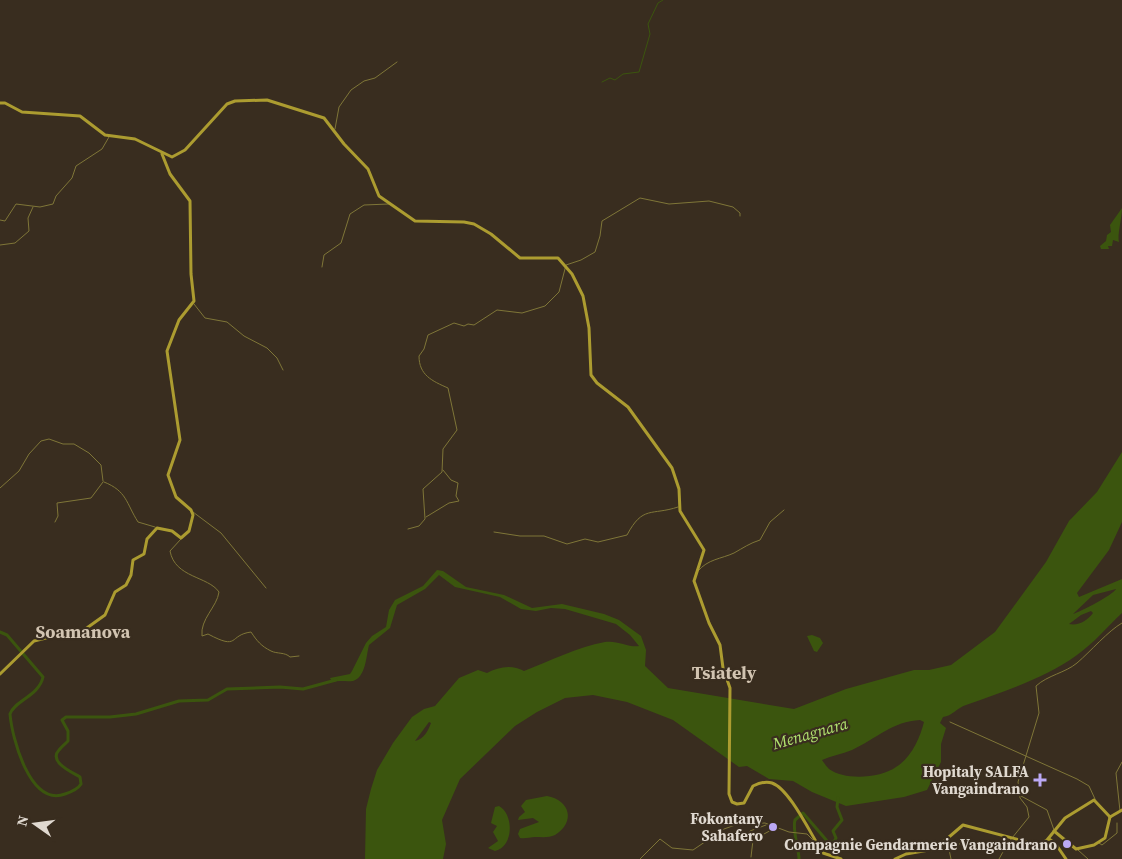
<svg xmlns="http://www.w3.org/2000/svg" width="1122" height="859" font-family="'Source Serif 4',serif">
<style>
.water{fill:#3b550e;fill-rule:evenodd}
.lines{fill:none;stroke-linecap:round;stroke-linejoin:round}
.stream{stroke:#3b550e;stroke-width:1}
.river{stroke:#3b550e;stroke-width:3}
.street{stroke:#7f7638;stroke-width:1}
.secondary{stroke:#ac9c30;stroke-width:3}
.poi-dot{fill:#bca9f5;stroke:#392d1f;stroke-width:2}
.labels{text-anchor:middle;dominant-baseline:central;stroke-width:4.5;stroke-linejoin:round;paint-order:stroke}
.poi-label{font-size:15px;font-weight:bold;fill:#e0d9d0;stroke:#392d1f;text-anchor:end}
.water-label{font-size:16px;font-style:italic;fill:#b1e36f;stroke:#392d1f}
.quarter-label{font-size:18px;font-weight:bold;fill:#d2c4b1;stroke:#392d1f}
</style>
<rect width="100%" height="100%" fill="#392d1f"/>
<g class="water">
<path d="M1122,208C1122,218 1117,235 1119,242L1113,240L1112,246H1108L1109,249H1101L1100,246L1106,241L1107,235L1111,232L1110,225Z"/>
<path d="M1122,452V522L1109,550L1077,593L1079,597L1122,579V613C1107,627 1094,643 1077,655C1044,679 1004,691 966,705C957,708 952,716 943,717L940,723L946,728L941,744V762L927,790L904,797L846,806L812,792L793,781L769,779L747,766L739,767L673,720L627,702L593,695L565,698L537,712L515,726L460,779L442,820L446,844L443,859H365L366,809L371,789L377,770L393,743L412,717L424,709L435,706L459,678L478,670L487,673C498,667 512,664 524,671C550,661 577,647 605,642C617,640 630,648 639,646L630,635L616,624L565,609L551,608L536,611L521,609L500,597L455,587L439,575L425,589L397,605L390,628L369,645C366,656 366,677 353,681C346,682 339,680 332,682L330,678L350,674L352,671L366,643L372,636L386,627L389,610L395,600L423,586L437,570L443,571L466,587L504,595L532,608L562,604L604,614L619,620L641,636L646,650L645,666L668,688L794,709L846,689L914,670H929L951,665L995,632L1046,562L1069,521L1097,492ZM1116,589C1113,595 1080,612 1073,614L1093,595ZM1091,611L1093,613C1088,620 1079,626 1069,624L1081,615ZM920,720L924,722C920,738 911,758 896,767C881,778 845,781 829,769C827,767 824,763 822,760C831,756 842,754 852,750C876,739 893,721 920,720ZM429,722L431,723C428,731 424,739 415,741Z"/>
<path d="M812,635L820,638L823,643L817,652L814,651L807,636Z"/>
<path d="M547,796C570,800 576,822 555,835C549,838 542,837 535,837C530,837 525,839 520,838L518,834L520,829L539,822L533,818L518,820L519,817L525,812L521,806L526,800Z"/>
<path d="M499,806C514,814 514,847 495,851L488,848L498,841L493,832L497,826L491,823L495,807Z"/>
</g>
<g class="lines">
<path class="stream" d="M602,82L610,78L615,80L623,74L639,72L650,34L648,24L658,3L663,0"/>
<g class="river">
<path d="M0,632L7,635L43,677C39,696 14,701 10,714C12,738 30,807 65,794C71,792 78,789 81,784L80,777C72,772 48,762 59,750C62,746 65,744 68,741V731L62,720L66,717H110L136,714L179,701L208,700L227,689L280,687L303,689L336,680"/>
<path d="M799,859C799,849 792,830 795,820L803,813L828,842H834L836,838L833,831L842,820L837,807L838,798"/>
</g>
<g class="street">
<path d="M335,129L339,107L351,90L364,81L375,78L397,62"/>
<path d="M0,220L5,221L16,204L40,207L53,204L56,196L72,178L76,166L102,149L109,137"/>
<path d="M0,245L15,243L29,231L28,218L33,207"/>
<path d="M322,267L324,255L341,243L350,214L364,205L389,204"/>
<path d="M194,304L205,318L227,322L244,336L267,348L277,358L283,370"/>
<path d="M104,482C127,491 126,503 138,522L155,527"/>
<path d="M0,488L19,471L29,454L41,441L49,439L63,444H74L89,453L101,465L103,481"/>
<path d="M193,512L221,533L266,588"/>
<path d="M426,517L449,503L459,501L456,496L458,483L451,480L443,470"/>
<path d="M55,522L58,516L57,503L91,498L103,482"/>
<path d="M408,529L419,526L425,519L423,489L442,472L443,449L457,430L448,388C432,381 419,375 419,356L424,349L428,335L454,323L464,326L468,324L474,325L497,310L522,313L545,306L559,292L566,265L581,260L595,252L600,236L602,221L640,198L669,204L709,201L733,207L740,213V216"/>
<path d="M494,532L520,536H544L567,544L585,539L598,542L627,535C643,505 651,516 678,507"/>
<path d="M181,539L170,551C175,578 208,576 219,592C217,607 200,619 202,636L208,634C240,651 228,635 251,632C257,641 261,646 271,651C277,654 285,652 290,657L299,656"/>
<path d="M698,571C708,559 721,559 734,553C743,548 750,543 760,540L770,522L784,510"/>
<path d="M950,722L1077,779L1089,786L1095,799"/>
<path d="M1021,796L1047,810L1054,830"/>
<path d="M1120,811L1116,773L1122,762"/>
<path d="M747,835L750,831L766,825"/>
<path d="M947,840L951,859"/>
<path d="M1099,843L1102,845L1117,833V823"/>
<path d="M936,850L948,849L966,841"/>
<path d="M1078,850L1088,859"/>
<path d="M751,857L753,840L775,828"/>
<path d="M640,859L660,839L672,848L693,850L724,829L738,824L765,823L789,832L807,834L814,841"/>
<path d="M999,859L1008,843L1029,817L1027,807L1020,798L1018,782L1039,713L1036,686C1048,675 1065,673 1077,663C1091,651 1108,631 1122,623"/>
</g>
<g class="secondary">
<path d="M0,103H5L22,112L80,116L105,135L135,139L172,157L185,150L227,104L235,101L267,100L324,118L344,144L368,169L379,196L415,221L464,222L474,224L491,234L520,258H558L572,274L583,296L589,328L591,375L597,383L628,407L672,468L679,489L680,511L704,550L694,581L709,623L720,645L723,668L730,688L729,794L732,802L737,804L744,803L753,786C759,783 766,781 772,783C790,789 812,837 823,853L841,859"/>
<path d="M0,674L34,641L62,634L77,635L105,615L115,592L126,585L131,575L133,560L144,554L147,539L157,528L172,531L181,538L189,531L193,515L191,510L176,497L168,475L180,440L167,351L179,320L194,301L191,274L190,201L170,174L162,154"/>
<path d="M1110,817L1122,810"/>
<path d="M1054,831L1076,849L1094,845L1105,838L1110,817"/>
<path d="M1049,839L1055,843L1066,859"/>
<path d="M895,859L906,854L935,849L963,825L1039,845L1047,840L1065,818L1094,800L1110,817"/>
</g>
</g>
<g class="poi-dot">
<path d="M1037.5 772.5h5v5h5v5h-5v5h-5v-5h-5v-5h5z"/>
<circle cx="773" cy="827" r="5"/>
<circle cx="1067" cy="844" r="5"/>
</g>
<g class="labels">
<g class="poi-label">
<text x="1029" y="771">Hopitaly SALFA<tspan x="1029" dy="17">Vangaindrano</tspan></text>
<text x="763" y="818">Fokontany<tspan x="763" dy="17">Sahafero</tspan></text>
<text x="1057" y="844">Compagnie Gendarmerie Vangaindrano</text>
</g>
<g class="water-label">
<text transform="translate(810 733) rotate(-16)">Menagnara</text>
</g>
<g class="quarter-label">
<text x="83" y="631">Soamanova</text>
<text x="724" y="672">Tsiately</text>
</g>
</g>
<g transform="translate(35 824) rotate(284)" stroke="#392d1f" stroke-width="4" paint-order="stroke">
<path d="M0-4L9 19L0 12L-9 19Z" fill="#e0d9d0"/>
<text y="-8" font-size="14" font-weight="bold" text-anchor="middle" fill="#e0d9d0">N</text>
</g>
</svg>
